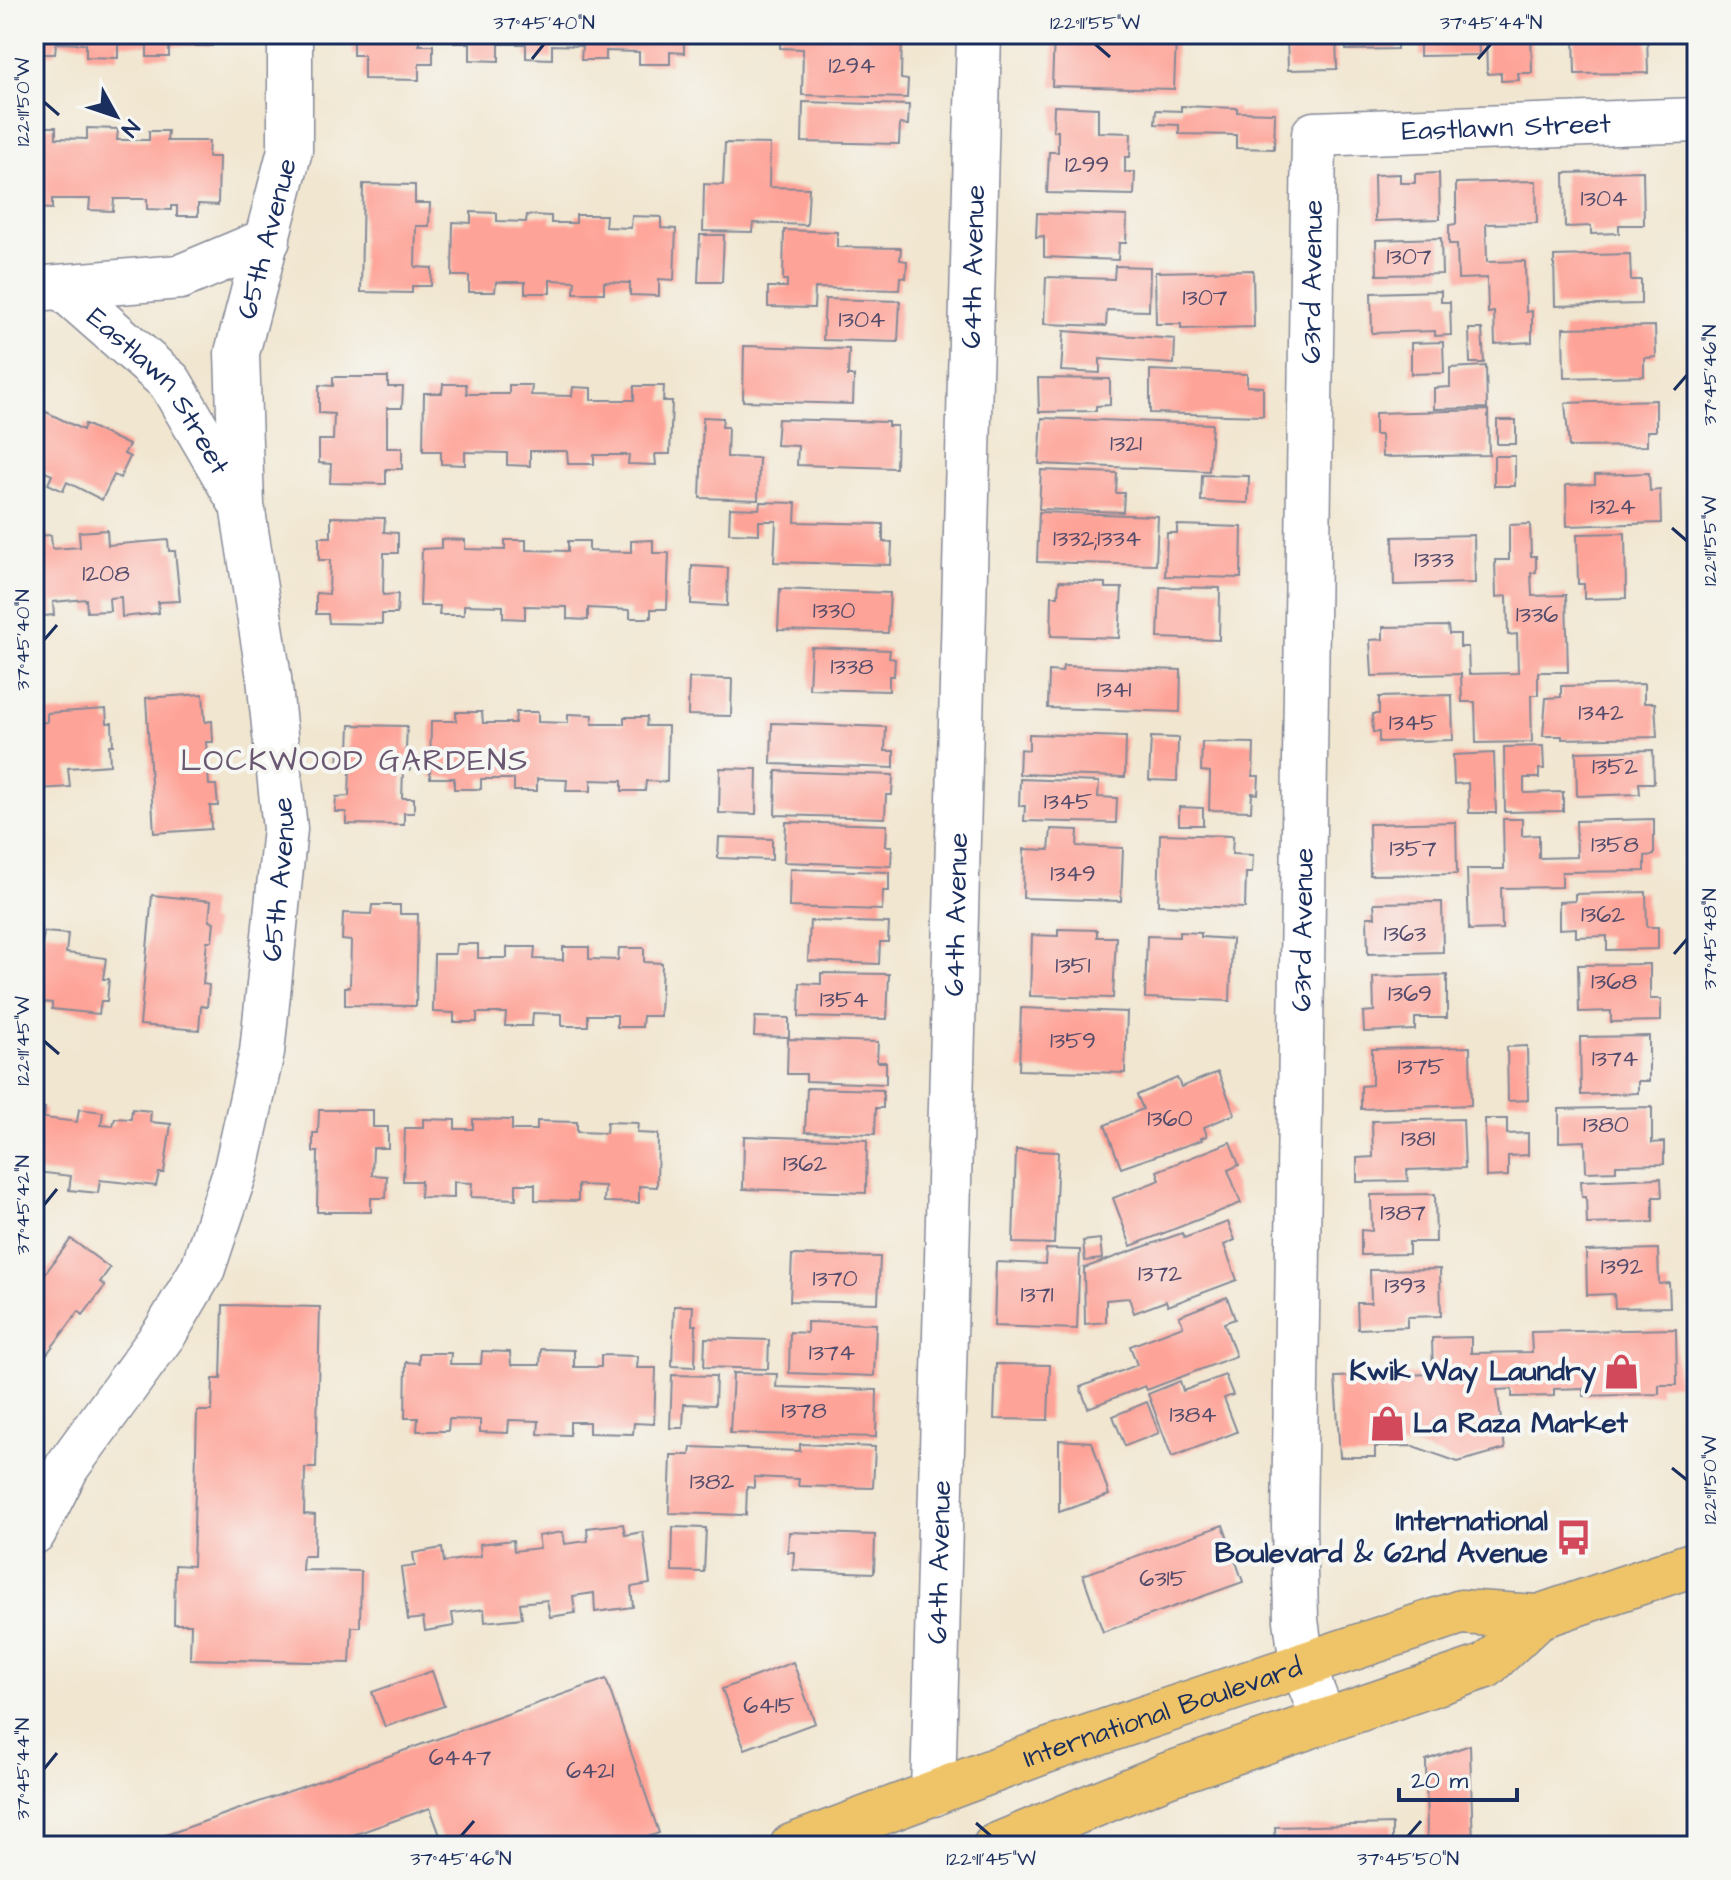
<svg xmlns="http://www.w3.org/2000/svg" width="1731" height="1880" font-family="'Architects Daughter',sans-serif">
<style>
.building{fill:#fea397}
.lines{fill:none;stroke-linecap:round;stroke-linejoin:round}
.minor-casing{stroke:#868a97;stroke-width:47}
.major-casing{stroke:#868a97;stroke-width:47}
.minor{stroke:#fff;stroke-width:44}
.major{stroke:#efc469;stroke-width:44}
.ticks{fill:none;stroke:#1b2f5e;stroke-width:3}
.labels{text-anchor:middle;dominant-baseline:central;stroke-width:8;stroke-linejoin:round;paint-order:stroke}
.number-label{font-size:24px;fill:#544c6c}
.street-label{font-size:28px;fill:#1b2f5e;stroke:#f6f6f2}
.poi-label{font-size:28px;font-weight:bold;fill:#1b2f5e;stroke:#f6f6f2;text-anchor:end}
.neighbourhood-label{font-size:30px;letter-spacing:2px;fill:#6a5872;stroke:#f6f6f2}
.neatline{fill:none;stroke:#1b2f5e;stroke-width:3}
.ticks-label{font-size:20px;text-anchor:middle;fill:#1b2f5e}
</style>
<rect width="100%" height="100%" fill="#f6f6f2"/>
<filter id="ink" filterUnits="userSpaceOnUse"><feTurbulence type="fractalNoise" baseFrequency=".0125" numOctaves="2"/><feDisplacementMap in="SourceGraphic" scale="16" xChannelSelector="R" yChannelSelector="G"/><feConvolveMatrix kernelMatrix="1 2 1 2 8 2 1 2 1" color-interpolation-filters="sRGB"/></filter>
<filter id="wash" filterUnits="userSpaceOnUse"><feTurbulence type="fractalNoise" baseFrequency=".006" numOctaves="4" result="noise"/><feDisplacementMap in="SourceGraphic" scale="32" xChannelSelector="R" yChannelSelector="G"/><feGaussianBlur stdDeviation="1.8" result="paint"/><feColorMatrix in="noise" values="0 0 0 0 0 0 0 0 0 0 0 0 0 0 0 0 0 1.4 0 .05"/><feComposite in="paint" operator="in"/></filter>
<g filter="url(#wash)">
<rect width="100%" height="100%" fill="#f1e6d0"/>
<g id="blocks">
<g class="building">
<path d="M34,34H211L212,46H169V57H147V45L118,44V58L86,57V44L56,43L55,54H36Z"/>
<path d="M353,34H419V45H433V64H419V80L364,79V55H353Z"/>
<path d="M454,34H684V53L670,52V64H639V52L606,51V60H581L582,46L552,45V59L526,58V44H499V61L470,60V43H454Z"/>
<path d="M780,34H902L901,79L908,80L907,98L802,95L803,49L780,48Z"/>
<path d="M1054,34L1176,38L1174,89L1052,86Z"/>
<path d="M1287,34H1336L1337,69L1288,70Z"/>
<path d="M1346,34H1397V49L1346,50Z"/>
<path d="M1420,34H1478L1479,55L1420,56Z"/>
<path d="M1486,34H1531L1532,73H1518L1519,80L1501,81V73L1487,74Z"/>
<path d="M1574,34H1647L1648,73L1575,74Z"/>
<path d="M803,102L909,105L908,125L900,124L899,144L802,142Z"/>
<path d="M1054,106L1098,108V132L1131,133L1130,157H1125V172H1135L1134,195L1047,193L1049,152H1058V131H1053Z"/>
<path d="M1181,106L1237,108V112L1275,113L1274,149L1236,148V135L1179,134V125L1155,124L1156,110L1181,111Z"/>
<path d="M36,127H56V138L87,139V128L118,129L117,140H149V131H168L167,141H209L208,157H219L218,205L198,204V216H177V206H171V210L147,209V199H114L113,211L89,210L90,199H52V209L34,208Z"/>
<path d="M725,143L770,144L769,187L809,188L807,225L753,223L752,232L703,231L704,184L723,185Z"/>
<path d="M1643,171L1644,225H1619V233L1591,234V226L1565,227L1564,173Z"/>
<path d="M1439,173L1440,219L1375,221L1374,175L1400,174V183H1415V174Z"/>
<path d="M1536,181L1537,223L1486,224L1487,262L1525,261L1526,312L1532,311V342L1495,344L1494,312L1488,313L1487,278L1458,279L1457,244H1449V225L1456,224V183Z"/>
<path d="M363,184L415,185V203H430L429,226H416L415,267L432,268L431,286H412V293L361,292Z"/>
<path d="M471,212L497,213V221L526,222L527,215L551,216V223H576V215H606L605,227L631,228L632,216L661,217V228L676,229L674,280L659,279V296L630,295V283L604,282V293H574L575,281L550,280V293H525V282H496L495,292H469V276H452L453,222L471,223Z"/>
<path d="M1037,213L1127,216L1126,243H1119L1118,260L1044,257V236L1036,237Z"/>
<path d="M784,230L837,232V247L901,248L900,260L907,261L906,278L900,277L899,290L815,288L814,308L768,307V287H787V280H783Z"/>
<path d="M700,235H724L722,282H698Z"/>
<path d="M1441,238L1442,274L1377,275L1376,240Z"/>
<path d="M1630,254L1631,280H1641V304L1555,306L1554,256Z"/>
<path d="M1115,266L1150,267L1149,311L1107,310L1106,326L1044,324L1046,277L1114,279Z"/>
<path d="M1253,270L1254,327L1181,329V324H1156L1155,272Z"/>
<path d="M1441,291V302H1450L1451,335L1435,336V331L1372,333L1371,293Z"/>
<path d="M825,299L900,301L898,342L823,340Z"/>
<path d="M1655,326L1656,357L1644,358V376L1564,378L1563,328Z"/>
<path d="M1469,329H1482L1484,363H1470Z"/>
<path d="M1064,331L1175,339L1174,364L1100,359V373L1061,371Z"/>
<path d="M1443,342L1444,373L1411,374V343Z"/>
<path d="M744,346L849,349L848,376H854L853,404L743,401Z"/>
<path d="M1486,366L1487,408L1434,409V388L1450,387V368Z"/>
<path d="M1150,370L1247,374V386L1263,387V416L1150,413Z"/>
<path d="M333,377H388V387H403L402,408H387V448H402V469H386V484L330,483L331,464L319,463V440H333L334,414L319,413V385L333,386Z"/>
<path d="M1038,378L1110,379V405L1096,406V411L1039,412Z"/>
<path d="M443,384H466L467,394H509V385H532L531,395L572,396L573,387L591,388V400H634V386H664L663,401H672L670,454H655L656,465L628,464L629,455H594V464H568L567,451H530V466L507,465V453L465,452V465L441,464V451H423L424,393H442Z"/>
<path d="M1656,400V431H1647V446L1569,447L1565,403Z"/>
<path d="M34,406L83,430L85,424L129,445L124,454L130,457L120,478L114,475L102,500L67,482L63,491L48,484L52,475L34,467Z"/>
<path d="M1488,410L1489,455L1382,457L1381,435H1375V413Z"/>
<path d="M703,417L723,418L722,427H728L727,457L759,458L758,500L700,498Z"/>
<path d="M1042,418L1212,424L1209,471L1039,464Z"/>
<path d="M778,419L888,422V426H897L896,468L797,465L798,446L776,445Z"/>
<rect x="1497" y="420" width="19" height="24"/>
<rect x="1494" y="456" width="21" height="30"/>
<path d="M1041,470L1117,473L1116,493H1124L1123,512L1039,509Z"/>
<path d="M1649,473L1650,491L1660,490L1661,523L1567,526L1566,485L1595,484V475Z"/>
<path d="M1202,475L1249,476L1248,503L1201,501Z"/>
<path d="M760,502L796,503L795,522L883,524V542H892L891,565L774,562L776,521H759V534L729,533L730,508L759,509Z"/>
<path d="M1039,512L1158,516L1156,565L1037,562Z"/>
<path d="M331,517L385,518L384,532L398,533V553H384L383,595L398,594L397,614H382V624L329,623L328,614H316V593L329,594L330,560H319V537H331Z"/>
<path d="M1530,524L1531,556H1536V572L1531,573L1532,596L1566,595L1568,672H1538V695H1531L1532,742L1476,743L1475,702H1462L1461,674L1372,676L1370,640L1383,639V627L1448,626L1449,634H1460V647H1468L1469,674L1518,673L1517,634L1508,635L1507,596L1496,597L1495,560H1509V525Z"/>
<path d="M1177,525L1242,527L1241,578L1165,576L1167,533H1177Z"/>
<path d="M107,530L108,545L168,540L169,551H175L180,601L158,602L159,613L122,617L121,597L109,598L110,611L87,612L86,599L53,602L54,615L34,617V536L51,535L52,549L80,547L79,532Z"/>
<path d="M1625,533L1626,598L1584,599V584H1578L1577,534Z"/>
<path d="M1474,535L1475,583L1394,585L1393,537Z"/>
<path d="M441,539L465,540V549L505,550V540H526V550L568,551V541H589V551L631,552V541L653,540V553H669L667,609H651V618H630V610L588,608V620L567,619V607L525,606V619L503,618V606L464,605V615H439L440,606H420L422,549L441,548Z"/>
<path d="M692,566L728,568L727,606L691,604Z"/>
<path d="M1059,581L1105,583V588H1122L1119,638L1051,636L1052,596H1058Z"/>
<path d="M1160,587L1220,588L1219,640L1158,638Z"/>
<path d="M780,589L890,593L888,633L778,630Z"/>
<path d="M811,647L890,650L889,658L895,659L894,676H889V691L809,689Z"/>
<path d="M1063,666L1181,670L1180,712L1048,708L1049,671L1062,672Z"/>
<path d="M689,678L732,679L731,716L688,715Z"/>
<path d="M1644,684V703H1655L1657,737L1562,739V736H1543L1546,698L1561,697V686Z"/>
<path d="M203,694L205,722L212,721L213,742H206L209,785H216L218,806H210L211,829L154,833L146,698Z"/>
<path d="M1452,695L1453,740L1379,742V732H1373L1372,714H1379V697Z"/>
<path d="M106,709L107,723H112L113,745H109L110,765L68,768L70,787L39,789L38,776H34V723L47,722V713Z"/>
<path d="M456,712H482L483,723H515L516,712H538V722L568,723V714L593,715L592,724H624V717H647L646,726H668L667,782L646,781L645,791H622V781L591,780V791H566L567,780L537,779V791H514V779H481V789H454V778H430L431,721H456Z"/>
<path d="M772,723L886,727L885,751H894V768L771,764Z"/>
<path d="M350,725L407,726L406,749H411L410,770H403L402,798H414V813H404V825L346,824V812H335L336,797L349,796L350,768L338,769L339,748L349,749Z"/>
<path d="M1029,734L1126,737L1125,777L1019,774L1020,749L1029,750Z"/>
<path d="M1151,737L1178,738L1177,781L1149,780Z"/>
<path d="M1202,742L1254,743L1253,776H1259L1258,794L1252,793L1251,811L1209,810L1210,772L1201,771Z"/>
<path d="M1543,746L1544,769H1539V778H1524V793L1563,792V811L1505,812L1504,747Z"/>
<path d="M1653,750L1654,783H1639L1640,794L1577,796L1576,752Z"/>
<path d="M1494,753L1496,813H1469L1468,783L1454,784L1453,755Z"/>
<path d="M720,768L757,769L756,814L719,813Z"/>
<path d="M776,771L893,775L892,795H886L885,818L775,815Z"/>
<path d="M1020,779L1099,782L1098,797L1117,798L1116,823L1024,821L1025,806H1019Z"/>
<path d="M1179,807L1203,808V825H1179Z"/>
<path d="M1503,819H1522V836L1539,835V858L1577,857L1576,821L1654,819V855L1645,856V871L1562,872V887L1501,888L1502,929L1469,930L1467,869H1504Z"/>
<path d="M786,822L887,825L886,846H892L891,866L784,862Z"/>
<path d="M1456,822L1457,874L1370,875L1369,824Z"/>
<path d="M1051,829L1078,830L1077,846L1123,848L1121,901L1023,898L1024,849L1049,850Z"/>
<path d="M1160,834L1233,836L1232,854L1253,855L1252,873H1246L1245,908L1158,905Z"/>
<path d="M719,837L772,839V860L718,858Z"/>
<path d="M790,869L889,872V891H883L882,910L789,907Z"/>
<path d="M1646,892L1647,927H1658V949L1607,950V936L1576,937V928L1559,929V902L1575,901V894Z"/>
<path d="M152,895L211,901L209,921L214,922L212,941H207L203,984L209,985L207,1007L201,1006L199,1030L140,1025Z"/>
<path d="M1442,902L1443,952L1368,954L1367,917H1375L1374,903Z"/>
<path d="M372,905H400V914H418L416,1006L345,1005V987H350L351,941L342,940L343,913L371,914Z"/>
<path d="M810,921L889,923L888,942H880L879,964L808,961Z"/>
<path d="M1058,929L1097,930V937H1116L1113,998L1030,996L1032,935L1058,936Z"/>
<path d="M44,932L68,934L66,953L106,958L103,979H109L107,1001H101L99,1014L52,1009V1003L34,1001V945L42,946Z"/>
<path d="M1179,932L1201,933V937L1232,939L1230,1001L1145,998L1147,936L1179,937Z"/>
<path d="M456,944H478V958H507V947H535L534,959L563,960V947H589V959L618,960L619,948H644V962L662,963L660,1016H643L642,1027H617V1015H588V1026H562V1014L533,1013L532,1026H505L506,1013H477V1022H454V1013L433,1012L434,954H455Z"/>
<path d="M1650,964V999H1661V1021L1611,1022V1011L1579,1012L1578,965Z"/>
<path d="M821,973L889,974L887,1019L799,1017L800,983L821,984Z"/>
<path d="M1447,975V1018H1415V1030L1364,1032L1363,1012L1374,1011L1373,977Z"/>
<path d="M1021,1008L1127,1012L1125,1073L1019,1070Z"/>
<path d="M755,1017L789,1018V1037L754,1036Z"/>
<path d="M1649,1036V1081H1638V1093L1581,1095L1580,1037Z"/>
<path d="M788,1039L878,1042L877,1062H886V1084L806,1081V1074H787Z"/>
<path d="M1527,1046L1528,1100L1508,1101L1507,1047Z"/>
<path d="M1470,1047L1471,1105L1361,1109V1086L1372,1085V1049Z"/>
<path d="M1218,1072L1235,1114L1204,1127L1207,1136L1201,1138L1202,1140L1121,1168L1105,1125L1143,1109L1137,1095L1177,1078L1181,1087Z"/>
<path d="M807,1088L883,1090V1108H876L875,1134L805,1132Z"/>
<path d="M34,1107L45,1108L44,1118L77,1122L79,1109L103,1112L101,1125L113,1126L115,1118L131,1119L132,1109L151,1111L150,1122L171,1124L164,1173H159L156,1186L100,1180L98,1193L69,1190L71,1176L37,1172L34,1183Z"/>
<path d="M1652,1107V1143L1664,1142V1164L1616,1165V1171L1586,1172L1585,1141L1559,1142V1109Z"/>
<path d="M319,1110H373V1127H388V1148H373L372,1175L387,1176L386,1198H371V1212H317L318,1152H313V1133H318Z"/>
<path d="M423,1119L455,1120V1129H473V1119L512,1120V1130H537V1121L577,1122V1132L606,1133L607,1122L638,1123L637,1133L658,1134L657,1187L639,1186V1203L604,1202L605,1186L578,1185V1201L535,1200V1184H516V1199L471,1197L472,1183L454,1182V1198L420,1197L421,1181H403L405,1128H423Z"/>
<path d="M1463,1119L1465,1168L1407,1170L1408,1181L1357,1182V1158L1373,1157L1372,1121Z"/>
<path d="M1485,1119H1507V1134L1528,1133V1155L1508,1156V1176L1486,1177Z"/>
<path d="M744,1136L867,1140L866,1193L743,1189Z"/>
<path d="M1230,1142L1239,1165L1228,1170L1241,1203L1131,1246L1113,1198L1160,1180L1157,1171Z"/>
<path d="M1016,1150L1058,1152L1054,1244L1013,1243Z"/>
<path d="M1661,1178L1662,1197H1653V1222L1587,1224L1586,1197H1582L1581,1181Z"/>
<path d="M1435,1194L1436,1242H1409V1254L1361,1255V1230L1372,1231L1371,1195Z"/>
<path d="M1228,1222L1235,1240L1224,1245L1237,1280L1168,1306L1166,1301L1134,1313L1129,1298L1106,1300V1322L1085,1324L1084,1268L1182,1233L1184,1238Z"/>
<path d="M71,1239L110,1268L100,1282L105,1286L83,1315L79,1311L34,1371V1269L44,1275Z"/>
<path d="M1100,1239L1102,1259L1085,1261L1083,1241Z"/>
<path d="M1046,1249L1080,1250L1077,1329L994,1326L996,1262L1045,1264Z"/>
<path d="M1658,1249L1659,1284L1669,1283L1670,1307L1615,1308L1614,1294L1587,1295L1586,1251Z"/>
<path d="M792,1255L880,1257L878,1303L790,1301Z"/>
<path d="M1440,1269L1441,1316L1407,1317V1327L1358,1329L1357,1303H1371L1370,1270Z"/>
<path d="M1227,1297L1235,1319L1224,1323L1236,1356L1147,1390L1145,1386L1088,1408L1080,1387L1137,1365L1130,1346L1183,1326L1179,1316Z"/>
<path d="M223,1305L320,1307L316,1468H305L304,1514L315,1515L314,1556H303L302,1570L361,1571L360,1627H352L350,1663L190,1659L191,1624H174L175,1565L193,1566L197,1411H212L213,1379H221Z"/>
<path d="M674,1306H693L692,1325H696L695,1367L672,1366Z"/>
<path d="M807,1322L876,1324L874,1376L789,1373L790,1332L807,1333Z"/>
<path d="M1676,1329L1677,1385H1659V1394L1583,1396V1388L1554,1389V1396L1512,1397V1389L1497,1390L1505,1449L1458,1462L1413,1446L1375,1447V1457H1340L1335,1377L1433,1374L1432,1338L1471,1337V1353L1532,1352L1531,1332Z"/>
<path d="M705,1338L769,1340L768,1369L704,1367Z"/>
<path d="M541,1349L574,1350V1367H601V1355L638,1356L637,1368H656L654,1424L634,1423L633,1434L589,1433V1422H570V1435L538,1434L539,1421L509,1420L508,1433L480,1432V1420L449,1419L448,1431H417L418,1418H405L406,1362L419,1363V1353H451L450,1364H481L482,1351L510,1352L511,1365H540Z"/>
<path d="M996,1364L1050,1365L1048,1420L994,1419Z"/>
<path d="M733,1373L777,1374L776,1387L877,1390L876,1437L730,1433Z"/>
<path d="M672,1375L716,1376L715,1405L684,1404L683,1428H670Z"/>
<path d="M1225,1375L1233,1395L1224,1398L1237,1432L1172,1457L1148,1394L1180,1381L1183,1391Z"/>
<path d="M1147,1402L1159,1433L1125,1446L1113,1416Z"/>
<path d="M1059,1440L1092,1442L1109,1495L1059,1512Z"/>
<path d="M800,1444L875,1447L873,1488L798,1486L799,1479L754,1477V1488L747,1487L746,1515L669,1513L671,1455H690L691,1447L800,1451Z"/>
<path d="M623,1524L625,1535L643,1532L650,1584L631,1587L633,1607L595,1612L594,1593L573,1596L575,1613L550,1617L547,1600L520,1603L522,1618L485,1622L484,1609L452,1613L454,1626L425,1631L423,1618L408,1620L401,1568L415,1566L413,1553L442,1548L444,1562L481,1556L480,1544L513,1540L514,1551L540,1548L538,1536L563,1532L565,1544L588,1541L587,1528Z"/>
<path d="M1223,1525L1243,1582L1103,1632L1083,1575Z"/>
<path d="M673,1527L706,1528L704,1572L672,1571Z"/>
<path d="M789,1532L875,1535L874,1573L793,1570L794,1552H788Z"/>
<path d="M793,1662L815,1723L745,1749L722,1689Z"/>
<path d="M432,1671L444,1706L385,1727L372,1692Z"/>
<path d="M606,1679L659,1833L623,1846H444L430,1808L322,1846H135Z"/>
<path d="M1470,1745L1473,1846H1427L1426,1760Z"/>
<path d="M1392,1824V1842L1410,1841L1411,1846H1276L1275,1827Z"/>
</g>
</g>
</g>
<g filter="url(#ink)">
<use href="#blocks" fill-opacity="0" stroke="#868a97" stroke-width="2"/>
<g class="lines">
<defs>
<g id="minor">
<path d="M46,288L180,277L268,240"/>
<path id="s1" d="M63,288L170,382L240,502"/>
<path id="s2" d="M34,1532L67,1467L166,1331L203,1268L236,1169L262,1052L285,829L269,678L242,505L237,353L290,150V34"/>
<path id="s3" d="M1324,1721L1302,1664L1296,1620L1294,1524L1314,134L1697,120"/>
<path id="s4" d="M933,1794L979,34"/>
</g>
<g id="major">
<path id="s5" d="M792,1846L1046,1751L1461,1612L1538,1617L1697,1563"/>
<path d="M995,1846L1167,1775L1486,1666L1538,1617"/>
</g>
</defs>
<use href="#minor" class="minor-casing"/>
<use href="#major" class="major-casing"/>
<use href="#minor" class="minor"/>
<use href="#major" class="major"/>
</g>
</g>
<path class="ticks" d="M1095,44L1110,57M532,59L544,44M1478,59L1491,44M44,102L59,115M1674,390L1687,375M1672,528L1687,541M44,640L57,625M1674,954L1687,939M44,1041L59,1054M44,1205L57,1189M1672,1468L1687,1480M44,1769L57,1753M976,1823L991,1836M461,1836L474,1821M1408,1836L1421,1821"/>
<defs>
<symbol id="shop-bare" viewBox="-9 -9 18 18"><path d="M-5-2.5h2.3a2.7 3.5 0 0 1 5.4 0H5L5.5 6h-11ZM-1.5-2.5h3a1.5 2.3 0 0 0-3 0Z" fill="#d1495b" stroke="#f6f6f2" stroke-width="2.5" paint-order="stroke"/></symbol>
<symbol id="bus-bare" viewBox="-9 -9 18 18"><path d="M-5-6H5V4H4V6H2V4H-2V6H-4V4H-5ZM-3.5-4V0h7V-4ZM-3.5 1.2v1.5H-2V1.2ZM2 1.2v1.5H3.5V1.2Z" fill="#d1495b" stroke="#f6f6f2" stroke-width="2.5" paint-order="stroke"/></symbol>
</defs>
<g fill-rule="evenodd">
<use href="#shop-bare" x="1596" y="1346" width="51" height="51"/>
<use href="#shop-bare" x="1362" y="1398" width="51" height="51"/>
<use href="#bus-bare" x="1548" y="1512" width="51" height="51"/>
</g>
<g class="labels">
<g class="number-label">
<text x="852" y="66">1294</text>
<text x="1087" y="165">1299</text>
<text x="1604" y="199">1304</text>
<text x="1409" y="257">1307</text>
<text x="1205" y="298">1307</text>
<text x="862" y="320">1304</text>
<text x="1126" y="444">1321</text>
<text x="1613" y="507">1324</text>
<text x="1097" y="539">1332;1334</text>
<text x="1434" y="560">1333</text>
<text x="106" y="574">1208</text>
<text x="834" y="611">1330</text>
<text x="1537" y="615">1336</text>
<text x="852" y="667">1338</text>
<text x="1114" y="690">1341</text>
<text x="1601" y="713">1342</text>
<text x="1413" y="723">1345</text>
<text x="1615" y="767">1352</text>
<text x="1068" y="802">1345</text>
<text x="1615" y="845">1358</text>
<text x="1413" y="849">1357</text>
<text x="1073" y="874">1349</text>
<text x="1603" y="915">1362</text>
<text x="1405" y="934">1363</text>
<text x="1073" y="966">1351</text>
<text x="1614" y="982">1368</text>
<text x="1410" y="994">1369</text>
<text x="844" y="1000">1354</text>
<text x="1073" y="1041">1359</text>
<text x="1615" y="1059">1374</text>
<text x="1421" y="1067">1375</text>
<text x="1170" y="1119">1360</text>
<text x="1606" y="1125">1380</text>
<text x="1418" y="1139">1381</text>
<text x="805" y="1164">1362</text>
<text x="1403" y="1213">1387</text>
<text x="1622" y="1267">1392</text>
<text x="1160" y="1274">1372</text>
<text x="835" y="1279">1370</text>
<text x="1405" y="1286">1393</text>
<text x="1037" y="1295">1371</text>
<text x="832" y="1353">1374</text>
<text x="804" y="1411">1378</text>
<text x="1193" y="1415">1384</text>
<text x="712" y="1482">1382</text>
<text x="1163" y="1579">6315</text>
<text x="769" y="1706">6415</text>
<text x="460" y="1758">6447</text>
<text x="590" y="1771">6421</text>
</g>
<g class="street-label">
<text stroke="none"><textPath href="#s3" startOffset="1784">Eastlawn Street</textPath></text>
<text stroke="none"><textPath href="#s2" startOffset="1360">65th Avenue</textPath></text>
<text stroke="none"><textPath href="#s4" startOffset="1528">64th Avenue</textPath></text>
<text stroke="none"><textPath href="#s3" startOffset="1444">63rd Avenue</textPath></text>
<text stroke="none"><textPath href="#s1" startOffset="142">Eastlawn Street</textPath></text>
<text stroke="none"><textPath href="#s2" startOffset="712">65th Avenue</textPath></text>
<text stroke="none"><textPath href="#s4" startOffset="880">64th Avenue</textPath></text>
<text stroke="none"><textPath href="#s3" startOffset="796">63rd Avenue</textPath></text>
<text stroke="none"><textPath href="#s4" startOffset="232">64th Avenue</textPath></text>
<text stroke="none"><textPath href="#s5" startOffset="394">International Boulevard</textPath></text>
</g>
<g class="poi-label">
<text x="1596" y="1371">Kwik Way Laundry</text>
<text x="1413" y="1423" text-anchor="start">La Raza Market</text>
<text x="1548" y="1521">International<tspan x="1548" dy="32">Boulevard &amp; 62nd Avenue</tspan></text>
</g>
<g class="neighbourhood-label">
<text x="355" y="761">LOCKWOOD GARDENS</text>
</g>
</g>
<rect width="1731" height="1880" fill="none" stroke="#f6f6f2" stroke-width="88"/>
<g transform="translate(116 116) rotate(130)" stroke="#f6f6f2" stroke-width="6" paint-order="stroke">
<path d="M0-6L14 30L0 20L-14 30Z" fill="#1b2f5e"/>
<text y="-12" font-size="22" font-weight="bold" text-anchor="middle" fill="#1b2f5e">N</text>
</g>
<path d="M1399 1788v12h118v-12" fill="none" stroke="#1b2f5e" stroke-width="4"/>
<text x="1411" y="1788" font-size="24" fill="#1b2f5e" stroke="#f6f6f2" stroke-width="6" paint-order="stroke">20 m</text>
<rect x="44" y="44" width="1643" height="1792" class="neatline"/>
<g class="ticks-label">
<text x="544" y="29">37°45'40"N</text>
<text x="1095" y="29">122°11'55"W</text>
<text x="1491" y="29">37°45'44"N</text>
<text transform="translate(22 102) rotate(-90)" y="7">122°11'50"W</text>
<text transform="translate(1709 375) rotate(-90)" y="7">37°45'46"N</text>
<text transform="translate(1709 541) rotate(-90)" y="7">122°11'55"W</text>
<text transform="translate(22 640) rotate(-90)" y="7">37°45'40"N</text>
<text transform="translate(1709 939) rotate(-90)" y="7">37°45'48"N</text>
<text transform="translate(22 1041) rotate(-90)" y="7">122°11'45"W</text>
<text transform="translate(22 1205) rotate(-90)" y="7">37°45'42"N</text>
<text transform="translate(1709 1480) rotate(-90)" y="7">122°11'50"W</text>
<text transform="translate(22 1769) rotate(-90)" y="7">37°45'44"N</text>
<text x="461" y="1865">37°45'46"N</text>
<text x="991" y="1865">122°11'45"W</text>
<text x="1408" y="1865">37°45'50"N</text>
</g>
</svg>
